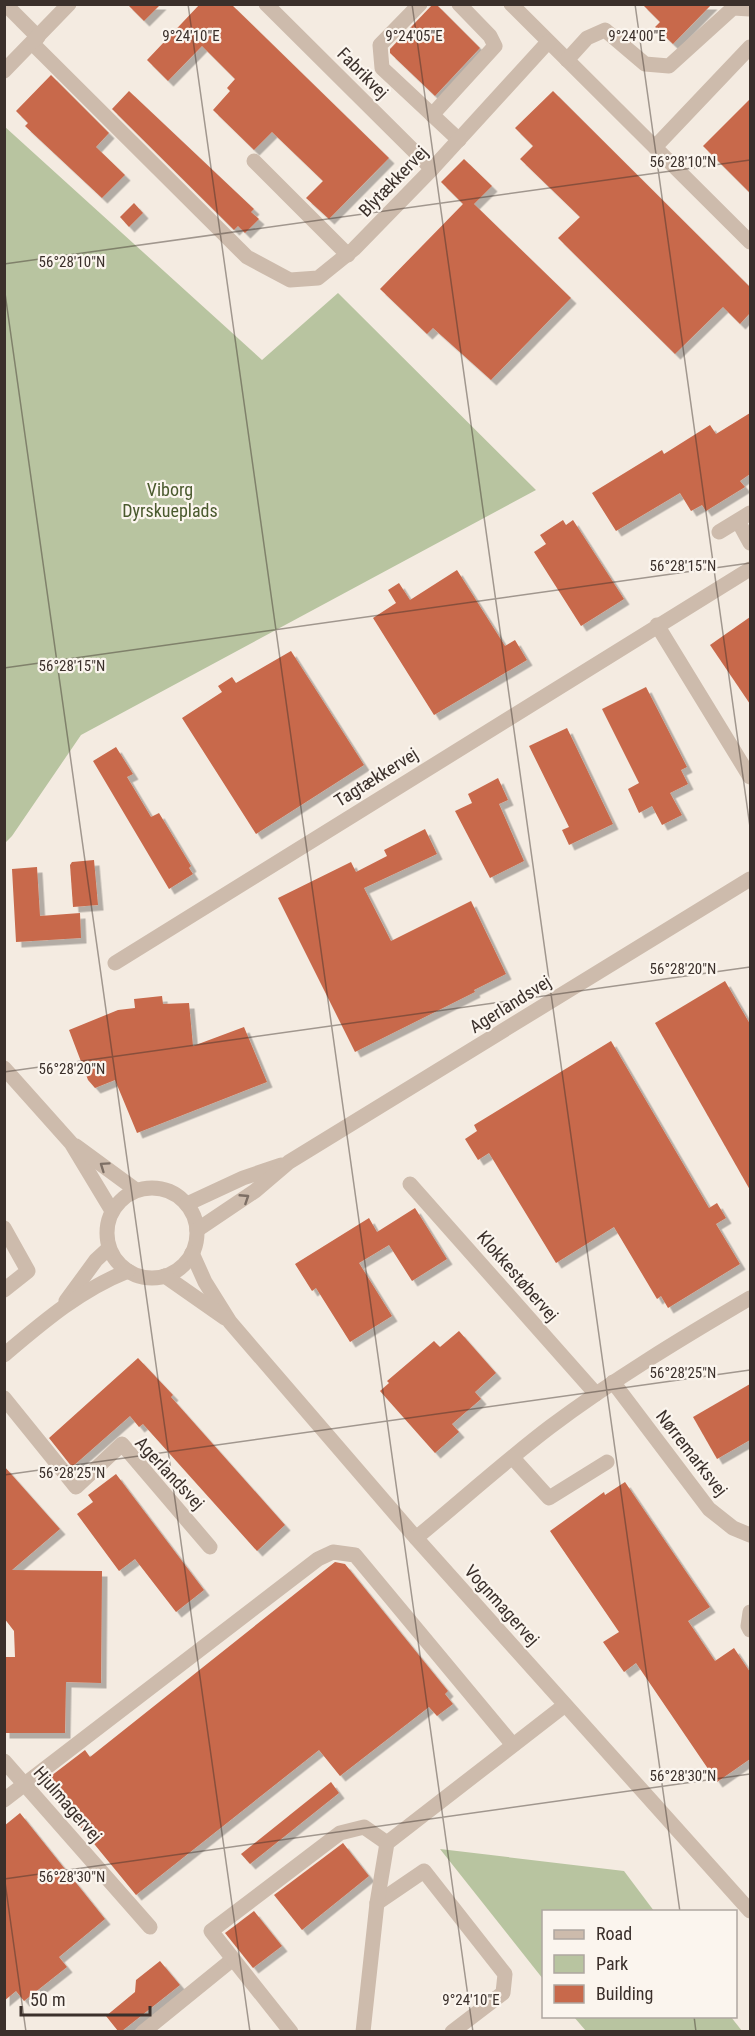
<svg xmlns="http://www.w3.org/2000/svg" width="755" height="2036" font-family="'Roboto Condensed',sans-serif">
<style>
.green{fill:#b8c4a0}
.building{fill:#c8694b;filter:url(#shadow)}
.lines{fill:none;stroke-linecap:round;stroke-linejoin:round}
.minor{stroke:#cdbbac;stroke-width:15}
.oneway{stroke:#7d6f65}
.ticks{fill:none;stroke:#3b302b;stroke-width:1.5;stroke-opacity:0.45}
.labels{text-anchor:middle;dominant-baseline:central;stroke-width:4.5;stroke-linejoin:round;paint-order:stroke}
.street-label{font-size:18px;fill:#3b302b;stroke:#fbf5ee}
.park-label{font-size:18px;fill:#4a5a2e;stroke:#fbf5ee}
.ticks-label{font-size:15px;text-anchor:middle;fill:#3b302b;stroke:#fbf5ee;stroke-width:4.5;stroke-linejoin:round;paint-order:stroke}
</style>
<defs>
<filter id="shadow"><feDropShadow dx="5.5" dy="5.5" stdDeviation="0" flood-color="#0004"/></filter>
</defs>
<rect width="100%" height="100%" fill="#f4ebe1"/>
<g class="green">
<path d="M4,126L262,360L338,293L536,490L81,735L12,836L5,843Z"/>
<path d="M440,1849L624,1871L654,1911L544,1912L543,1979Z"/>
<path d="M574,2017H731L742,2031H586Z"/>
</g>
<g class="building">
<path d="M127,4H161L144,21Z"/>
<path d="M200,4H231L389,158L329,219L306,198L323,181L272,132L254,150L213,110L230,91L227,88L235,79L202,46L168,81L147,60Z"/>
<path d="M433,4H436L480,48L435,96L390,53V49Z"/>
<path d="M642,4H712L673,44L655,27L660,22Z"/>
<path d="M51,75L109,133L96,147L125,175L102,198L25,126L28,123L16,111Z"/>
<path d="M129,91L254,209L251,212L259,219L245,233L238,226L234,230L112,109Z"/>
<path d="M553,91L750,287V313L740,324L723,307L675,354L558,238L580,217L520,159L533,146L515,128Z"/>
<path d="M750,99V193L703,146Z"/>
<path d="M464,159L492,186L474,204L571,298L491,380L433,328L427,334L380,289L463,204L441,182Z"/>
<path d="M134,203L143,213L129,227L120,217Z"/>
<path d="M750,413V474L740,481L745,487L706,511L702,505L691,511L680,493L616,531L592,493L662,450L664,454L710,425L716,434Z"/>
<path d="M563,520L566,525L573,520L624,599L581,626L534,552L546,544L540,535Z"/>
<path d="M457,570L505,646L515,640L527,660L434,715L373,618L396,603L388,590L399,583L410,600Z"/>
<path d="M750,617V704L710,645Z"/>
<path d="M291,651L364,765L256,834L182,718L222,692L218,686L232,677L236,683Z"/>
<path d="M646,687L687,767L681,770L688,784L670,793L682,815L662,825L652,806L639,813L628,789L639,783L602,709Z"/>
<path d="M567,728L613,824L569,845L562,830L569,827L529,746Z"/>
<path d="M116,747L133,774L127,777L151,817L159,813L191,866L189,868L193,874L169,889L93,761Z"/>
<path d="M498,778L508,800L499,804L524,861L490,878L455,811L472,803L468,794Z"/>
<path d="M425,829L437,854L364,888L391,941L471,901L506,974L474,990L475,992L355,1052L278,898L351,862L356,872L387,856L384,850Z"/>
<path d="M94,860L98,905L73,907L70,865L72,862Z"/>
<path d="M37,867L40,916L80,913L81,938L16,942L12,869Z"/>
<path d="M725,981L750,1024V1190L655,1023Z"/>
<path d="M162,996L163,1004L189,1003L193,1046L244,1027L267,1082L137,1133L115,1080L95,1088L88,1080L69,1030L118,1010L135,1008L134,999Z"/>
<path d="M611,1041L709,1208L717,1203L726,1218L716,1224L740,1264L668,1308L661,1296L657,1299L614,1227L556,1263L489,1153L478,1160L465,1139L477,1131L474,1125Z"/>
<path d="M415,1208L447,1259L412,1281L389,1245L359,1263L392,1316L350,1342L316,1288L312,1291L295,1264L369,1218L377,1232Z"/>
<path d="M459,1331L496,1373L475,1392L481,1399L452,1424L459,1432L435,1453L380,1391L389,1383L387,1381L434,1341L440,1347Z"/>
<path d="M138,1358L173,1395L171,1397L285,1525L257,1551L143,1424L139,1427L130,1416L72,1467L49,1438Z"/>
<path d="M750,1384V1440L717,1459L693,1417Z"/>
<path d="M4,1466L60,1529L12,1570L102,1571L101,1683L66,1682L65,1733H4V1657H15L14,1631L4,1618Z"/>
<path d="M116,1474L204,1590L176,1612L135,1559L119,1571L77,1514L93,1502L88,1495Z"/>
<path d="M625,1482L710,1607L688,1621L715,1661L734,1648L750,1672V1759L717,1782L636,1663L624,1672L603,1642L619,1632L550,1531L604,1492L605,1495Z"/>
<path d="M335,1562L345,1564L448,1691L445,1694L453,1704L437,1716L429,1707L340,1776L319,1750L136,1895L50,1790L53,1787L47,1779L85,1750L90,1757Z"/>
<path d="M331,1782L339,1793L250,1864L241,1854Z"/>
<path d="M20,1813L105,1919L59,1957L67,1967L24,2001L16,1991L4,2001V1826Z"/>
<path d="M343,1843L369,1876L302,1930L274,1895Z"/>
<path d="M254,1911L282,1946L253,1968L225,1933Z"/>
<path d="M160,1961L180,1985L122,2031H118L106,2016L135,1992L136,1980Z"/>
</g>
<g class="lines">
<g class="minor">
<path d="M5,4L38,37"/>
<path d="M266,4L432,169"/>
<path d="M420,4L380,45L382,68L459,140"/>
<path d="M511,4L750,242"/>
<path d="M32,43L247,257L290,280L318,278L354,249L432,169L548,42"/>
<path d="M567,60L587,38L605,30L645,64L669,66L733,8L750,9"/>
<path d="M4,71L69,4"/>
<path d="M432,115L495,46L490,36L459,4"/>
<path d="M655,147L750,47"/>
<path d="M254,161L348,255"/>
<path d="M738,521L750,543"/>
<path d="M719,532L750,513"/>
<path d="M657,625L750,777"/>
<path d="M115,963L750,569"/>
<path d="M4,1068L71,1143L112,1211"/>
<path d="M76,1146L136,1190"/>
<path d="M410,1184L596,1394"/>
<circle cx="152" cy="1233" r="45"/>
<path d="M187,1204L243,1178L281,1165"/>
<path d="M4,1228L28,1271L4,1290"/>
<path d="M197,1230L255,1191L289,1162L750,879"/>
<path d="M192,1253L205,1282L230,1322L416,1538L750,1911"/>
<path d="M165,1276L225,1318"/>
<path d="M66,1301L96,1260L109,1248"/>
<path d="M4,1355C43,1322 80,1290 128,1271"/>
<path d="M613,1382L709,1509L733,1528L750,1535"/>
<path d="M4,1398L76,1487L122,1444L210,1547"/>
<path d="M513,1458L549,1498L607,1462"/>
<path d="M416,1538C461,1501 504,1462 550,1427C614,1379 682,1338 750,1298"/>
<path d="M750,1612L748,1626L750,1630"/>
<path d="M4,1761L150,1927"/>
<path d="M4,1800L318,1559L333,1552L355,1555L513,1745"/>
<path d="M377,1903L424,1871L505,1974L503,1993L452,2032"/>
<path d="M143,2032L233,1959"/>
<path d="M291,2032L211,1931L340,1833L364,1827L387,1843"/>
<path d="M363,2032L377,1903L387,1843L565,1705"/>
</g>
</g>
<defs><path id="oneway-chevron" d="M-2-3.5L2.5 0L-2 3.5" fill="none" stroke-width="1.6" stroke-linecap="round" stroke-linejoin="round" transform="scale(1.5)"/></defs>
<g class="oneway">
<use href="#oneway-chevron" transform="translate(104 1166) rotate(-145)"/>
<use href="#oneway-chevron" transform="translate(245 1198) rotate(-33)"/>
</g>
<path class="ticks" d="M188,4L473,2032M412,4L680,1912M635,4L750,827M4,264L750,160M4,286L250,2032M4,668L750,563M4,1072L750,967M4,1475L750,1370M4,1875L26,2032M4,1879L750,1774M694,2016L696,2032"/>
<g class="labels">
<g class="street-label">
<text transform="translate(363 73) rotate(45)">Fabrikvej</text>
<text transform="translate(393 181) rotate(-46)">Blytækkervej</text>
<text transform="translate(376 777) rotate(-32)">Tagtækkervej</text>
<text transform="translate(510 1004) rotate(-32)">Agerlandsvej</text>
<text transform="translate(518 1276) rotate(49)">Klokkestøbervej</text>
<text transform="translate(692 1453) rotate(52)">Nørremarksvej</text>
<text transform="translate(170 1473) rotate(47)">Agerlandsvej</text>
<text transform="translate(502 1605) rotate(48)">Vognmagervej</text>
<text transform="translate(68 1804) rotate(49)">Hjulmagervej</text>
</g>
<g class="park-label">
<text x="170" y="489">Viborg<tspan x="170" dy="21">Dyrskueplads</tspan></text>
</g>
</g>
<g class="ticks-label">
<text x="191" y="41">9°24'10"E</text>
<text x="414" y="41">9°24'05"E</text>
<text x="637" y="41">9°24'00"E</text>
<text x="683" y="167">56°28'10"N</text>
<text x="72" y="267">56°28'10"N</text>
<text x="683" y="571">56°28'15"N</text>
<text x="72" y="671">56°28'15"N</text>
<text x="683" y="974">56°28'20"N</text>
<text x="72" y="1074">56°28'20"N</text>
<text x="683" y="1378">56°28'25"N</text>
<text x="72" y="1478">56°28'25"N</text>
<text x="683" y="1781">56°28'30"N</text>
<text x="72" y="1882">56°28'30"N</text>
<text x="471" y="2005">9°24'10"E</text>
</g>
<rect width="755" height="2036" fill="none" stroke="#3b302b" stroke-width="12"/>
<rect x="542" y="1910" width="195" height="108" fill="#fbf5ee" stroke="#aea6a0" stroke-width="1.5"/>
<rect x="554" y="1930" width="30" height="9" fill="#cdbbac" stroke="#aea6a0" stroke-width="1.5"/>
<text x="596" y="1940" font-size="18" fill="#3b302b">Road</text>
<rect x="554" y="1955" width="30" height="18" fill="#b8c4a0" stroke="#aea6a0" stroke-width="1.5"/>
<text x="596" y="1970" font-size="18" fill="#3b302b">Park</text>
<rect x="554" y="1985" width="30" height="18" fill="#c8694b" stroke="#aea6a0" stroke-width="1.5"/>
<text x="596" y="2000" font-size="18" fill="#3b302b">Building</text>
<path d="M21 2006v9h129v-9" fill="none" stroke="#3b302b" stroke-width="3"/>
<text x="30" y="2006" font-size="18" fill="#3b302b" stroke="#fbf5ee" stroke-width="4.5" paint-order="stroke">50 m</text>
</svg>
